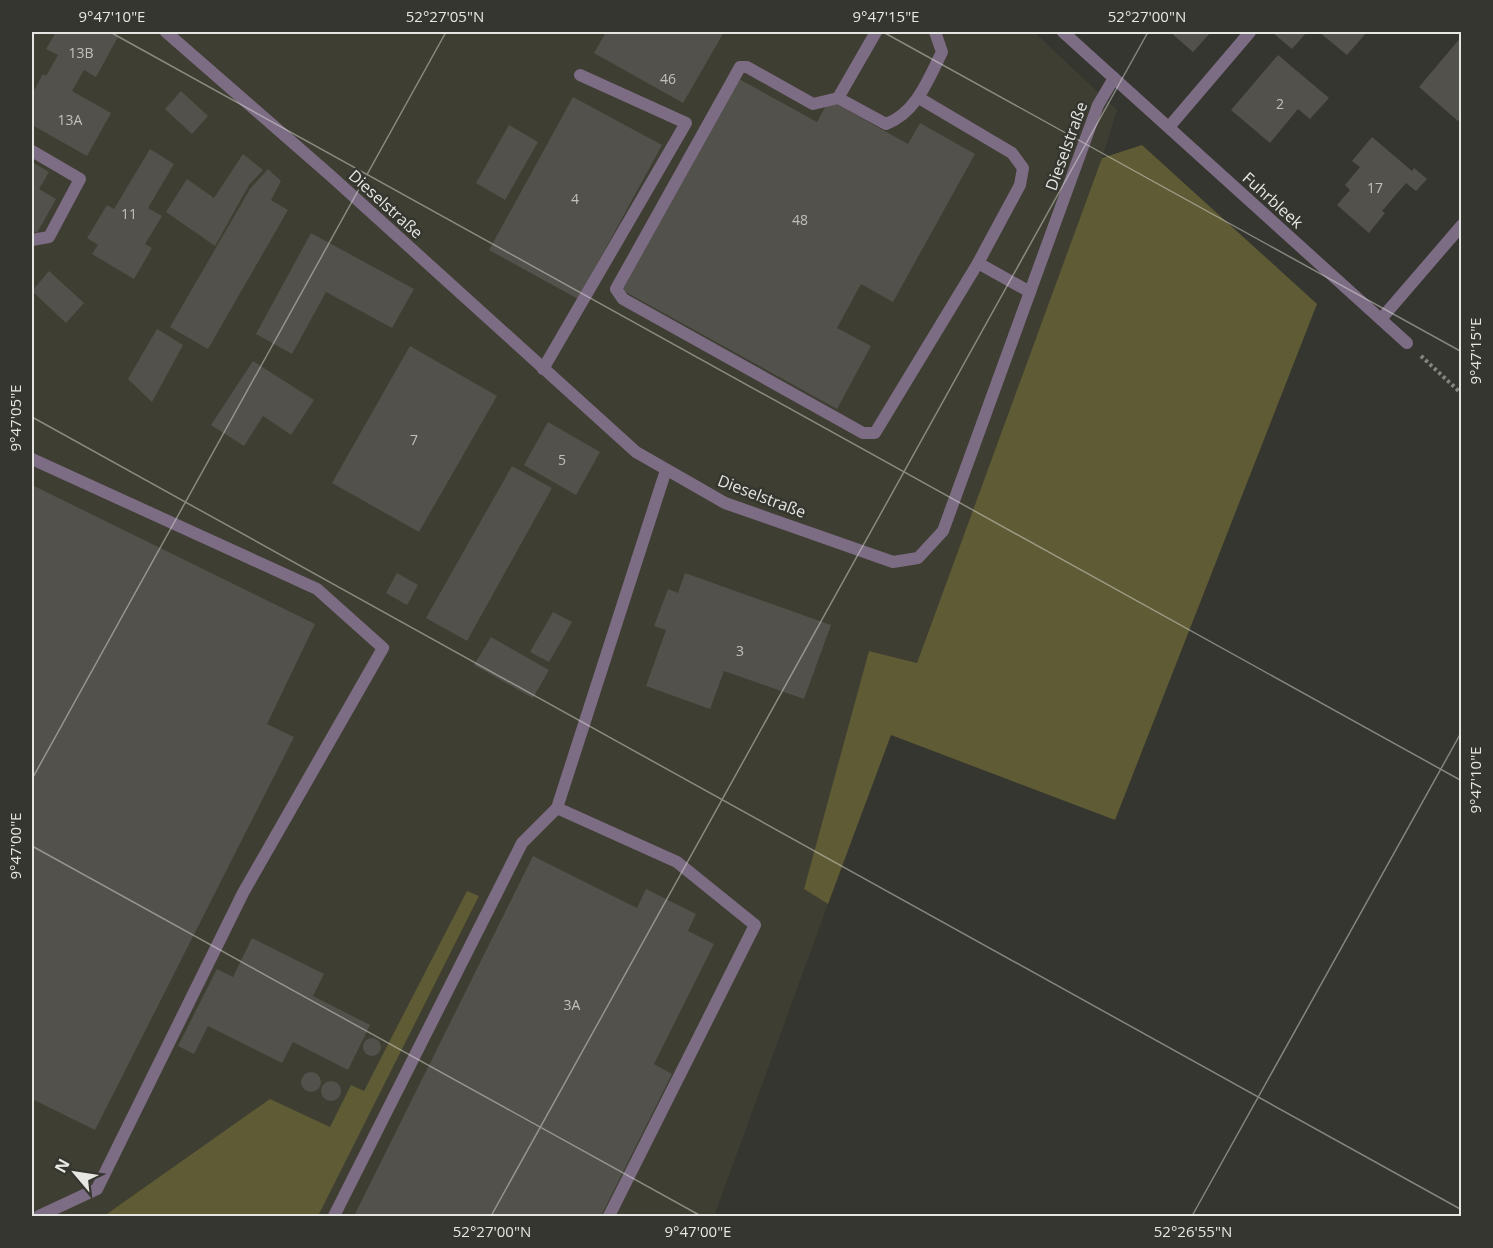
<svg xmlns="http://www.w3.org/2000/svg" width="1493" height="1248" font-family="'Open Sans',sans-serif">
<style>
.built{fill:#3f3e32}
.green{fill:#5e5b35}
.building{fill:#52514b}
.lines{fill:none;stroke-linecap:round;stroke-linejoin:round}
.path{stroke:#868681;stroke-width:4;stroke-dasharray:3 3;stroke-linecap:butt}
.service{stroke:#7c6c84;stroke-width:12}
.minor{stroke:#7c6c84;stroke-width:12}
.ticks{fill:none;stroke:#e6e6e2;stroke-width:1.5;stroke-opacity:0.45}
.labels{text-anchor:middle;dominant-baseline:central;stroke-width:5;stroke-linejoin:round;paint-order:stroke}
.number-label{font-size:14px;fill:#c1c1bc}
.street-label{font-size:16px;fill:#e6e6e2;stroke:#363630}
.neatline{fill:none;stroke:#e6e6e2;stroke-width:2}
.ticks-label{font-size:15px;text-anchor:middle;fill:#e6e6e2}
</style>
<rect width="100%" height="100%" fill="#363630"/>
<path class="built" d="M32,32H1034L1117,110L1102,158L917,663L870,651L804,889L828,904L714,1216H32Z"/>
<g class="green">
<path d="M1142,145L1317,304L1115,820L891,735L828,904L804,889L869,651L917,663L1102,158Z"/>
<path d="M467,891L479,896L318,1216H104L270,1099L330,1127L351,1085L364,1091Z"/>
</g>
<g class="building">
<path d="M56,32H108L118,37L96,77L84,70L72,91L111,113L87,156L32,125V94L43,74L46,76L58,55L46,49Z"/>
<path d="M606,32H724L683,103L594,53Z"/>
<path d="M1170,32H1211L1193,52Z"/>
<path d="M1275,32H1307L1292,49L1273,33Z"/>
<path d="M1319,32H1367L1347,55Z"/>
<path d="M1462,36V117L1458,121L1419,87Z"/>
<path d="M1278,55L1329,98L1310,119L1298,109L1270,143L1231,110Z"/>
<path d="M739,79L817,122L829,100L908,144L920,123L975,154L893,302L861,284L837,328L871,346L837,409L622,290Z"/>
<path d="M181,91L208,116L192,134L165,109Z"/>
<path d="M573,97L662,145L578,299L489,250Z"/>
<path d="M509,125L538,142L505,200L476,183Z"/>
<path d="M1372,137L1412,171L1414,168L1427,179L1416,191L1406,183L1382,211L1385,213L1369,233L1337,205L1350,190L1345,185L1360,167L1352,161Z"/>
<path d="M150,149L174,164L148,208L162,216L145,244L152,248L134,279L92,254L98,245L87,238L107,205L114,209Z"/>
<path d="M243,154L263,170L249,185L215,246L166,212L187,179L214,198Z"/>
<path d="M32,162L49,172L39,189L56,199L37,233L32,230Z"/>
<path d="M268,169L281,181L271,200L288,210L208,349L170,327L250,189Z"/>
<path d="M311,233L414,289L392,328L326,292L292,354L256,334Z"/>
<path d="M49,271L84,303L66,323L32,291Z"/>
<path d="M157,329L183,345L152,402L128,379Z"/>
<path d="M410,346L497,396L419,532L332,483Z"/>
<path d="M253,361L314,400L291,435L263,416L244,446L211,425Z"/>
<path d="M548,422L600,452L576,495L524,465Z"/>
<path d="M512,466L552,488L467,641L426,618Z"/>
<path d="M32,485L315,624L267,724L294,737L95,1130L32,1099Z"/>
<path d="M397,573L418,585L407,605L386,593Z"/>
<path d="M685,573L831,625L804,699L724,671L710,709L646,686L666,630L654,626L668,589L678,593Z"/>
<path d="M553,612L572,622L549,662L530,652Z"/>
<path d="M491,637L549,670L533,698L474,665Z"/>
<path d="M533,856L637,908L646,889L696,914L688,931L714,944L654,1064L672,1074L601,1216H354Z"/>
<path d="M252,938L324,974L313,996L370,1025L348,1070L293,1042L282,1063L208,1026L194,1054L178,1046L217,969L233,977Z"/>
<circle cx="372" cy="1047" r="9"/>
<circle cx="311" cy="1082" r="10"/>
<circle cx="331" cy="1091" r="10"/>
</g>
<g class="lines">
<path class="path" d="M1421,356L1462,394"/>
<g class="service">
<path d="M876,32L838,98L886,124C916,113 928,80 942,52L935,32"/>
<path d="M838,98L813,104L747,67H740L616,289L623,299L863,433H875L978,263"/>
<path d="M919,98L1012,153L1023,168L1020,185L978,263L1030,292"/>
<path d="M32,151L80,179L49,237L32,240"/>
<path d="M543,369L686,123L580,75"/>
<path d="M32,459L317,589L383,648L243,893L97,1189L39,1216"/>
<path d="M557,808L677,862L755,925L609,1216"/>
<path d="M334,1216L522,843L557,808L666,470"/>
</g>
<g class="minor">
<path d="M166,32L331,176L636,452L725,503L893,562L918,558L943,531L1098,105L1114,78"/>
<path d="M1063,32L1407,343"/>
<path d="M1169,127L1250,32"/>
<path d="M1381,319L1462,225"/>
</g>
</g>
<path class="ticks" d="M110,32L1462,781M883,32L1462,352M32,417L1462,1210M32,779L446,32M32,846L701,1216M491,1216L1148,32M1192,1216L1462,731"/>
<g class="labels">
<g class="number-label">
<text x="81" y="52">13B</text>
<text x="668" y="78">46</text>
<text x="1280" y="103">2</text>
<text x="70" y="119">13A</text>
<text x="1375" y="187">17</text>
<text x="575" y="198">4</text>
<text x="129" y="213">11</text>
<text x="800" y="219">48</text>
<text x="414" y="439">7</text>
<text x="562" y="459">5</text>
<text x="740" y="650">3</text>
<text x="572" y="1004">3A</text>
</g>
<g class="street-label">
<text transform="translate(1066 146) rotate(-70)">Dieselstraße</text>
<text transform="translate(1273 200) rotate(42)">Fuhrbleek</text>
<text transform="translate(386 204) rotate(42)">Dieselstraße</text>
<text transform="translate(762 496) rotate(21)">Dieselstraße</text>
</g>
</g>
<rect width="1493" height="1248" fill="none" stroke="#363630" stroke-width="66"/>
<g transform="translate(75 1173) rotate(299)" stroke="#363630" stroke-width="4.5" paint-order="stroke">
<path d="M0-4.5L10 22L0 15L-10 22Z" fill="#e6e6e2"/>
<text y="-9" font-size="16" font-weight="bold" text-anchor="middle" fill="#e6e6e2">N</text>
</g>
<rect x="33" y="33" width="1427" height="1182" class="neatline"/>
<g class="ticks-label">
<text x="112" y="22">9°47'10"E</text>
<text x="445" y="22">52°27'05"N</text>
<text x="886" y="22">9°47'15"E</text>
<text x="1147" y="22">52°27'00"N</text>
<text transform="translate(1476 351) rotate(-90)" y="5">9°47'15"E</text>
<text transform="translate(16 418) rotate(-90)" y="5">9°47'05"E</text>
<text transform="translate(1476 780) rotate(-90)" y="5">9°47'10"E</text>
<text transform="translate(16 846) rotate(-90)" y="5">9°47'00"E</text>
<text x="492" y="1237">52°27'00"N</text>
<text x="698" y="1237">9°47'00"E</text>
<text x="1193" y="1237">52°26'55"N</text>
</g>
</svg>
